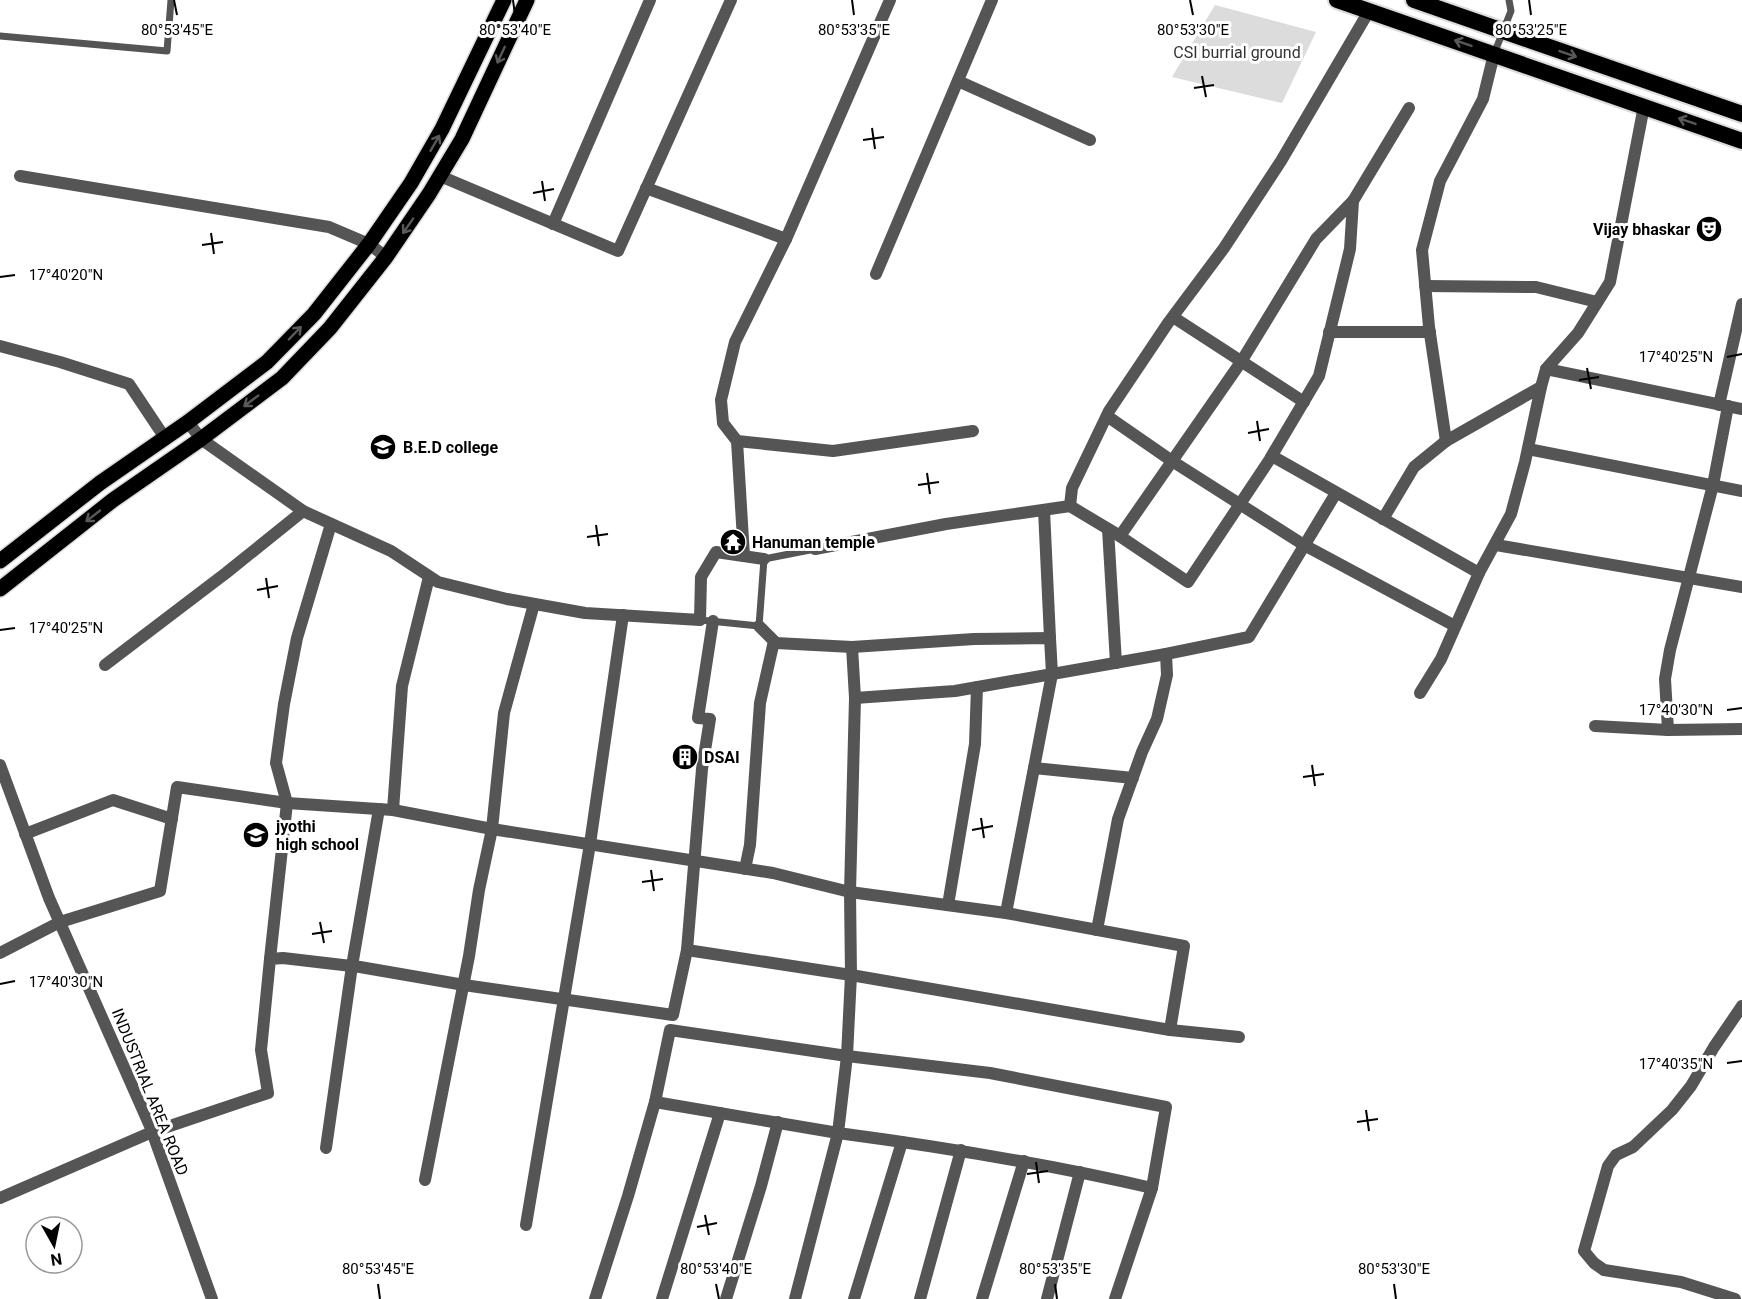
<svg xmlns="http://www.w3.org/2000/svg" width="1742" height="1299" font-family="Roboto,sans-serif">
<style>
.green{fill:#dcdcdc}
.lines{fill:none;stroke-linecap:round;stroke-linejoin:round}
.primary-casing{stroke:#dbdbdb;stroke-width:18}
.trunk-casing{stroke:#dbdbdb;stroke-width:20}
.service{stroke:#555;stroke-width:7}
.minor{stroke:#555;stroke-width:12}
.primary{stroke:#000;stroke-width:15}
.trunk{stroke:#000;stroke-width:16}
.oneway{stroke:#595959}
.ticks{fill:none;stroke:#000;stroke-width:2}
.labels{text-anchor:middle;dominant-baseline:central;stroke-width:6;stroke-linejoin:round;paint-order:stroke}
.park-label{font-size:16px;fill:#333;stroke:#fff}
.poi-label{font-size:16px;font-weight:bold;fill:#000;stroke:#fff;text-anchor:start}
.street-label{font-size:16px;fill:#000;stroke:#fff}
.ticks-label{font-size:15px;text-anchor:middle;fill:#000;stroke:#fff;stroke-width:6;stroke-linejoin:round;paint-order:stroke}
</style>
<rect width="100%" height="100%" fill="#fff"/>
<path class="green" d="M1215,5L1316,32L1282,103L1172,77Z"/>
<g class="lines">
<defs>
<g id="primary">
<path d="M0,561L100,483L188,422L267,362L314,314L369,244L411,183L442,129L504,0"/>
<path d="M0,589L113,500L201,439L282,378L330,328L386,257L429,194L462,139L527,0"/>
</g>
<g id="trunk">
<path d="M1337,0L1742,141"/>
<path d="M1414,0L1742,114"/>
</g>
</defs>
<use href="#primary" class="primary-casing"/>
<use href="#trunk" class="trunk-casing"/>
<g class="service">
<path d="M0,36L167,51L171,0"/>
<path d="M1494,54L1511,11L1509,0"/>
<path d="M700,620L759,626L764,559L815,549"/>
</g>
<g class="minor">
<path d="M958,81L1090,140"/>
<path d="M20,176L329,227L369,244L386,257"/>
<path d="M440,176L618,251L731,0"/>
<path d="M646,188L786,239L890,0"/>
<path d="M553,224L650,0"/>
<path d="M876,274L992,0"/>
<path d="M1425,286L1536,287L1597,302"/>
<path d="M1173,317L1304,402"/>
<path d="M1329,332H1430"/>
<path d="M0,346L60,362L129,384L165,438"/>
<path d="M1546,369L1578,333L1610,282L1644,106"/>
<path d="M1541,387L1546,369L1742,409"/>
<path d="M1719,405L1742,304"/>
<path d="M1728,406L1713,485L1670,650L1665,679L1668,730L1742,729"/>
<path d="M1107,416L1172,461L1304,545L1455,626"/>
<path d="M188,422L201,439L303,511L391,551L438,582L507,599L585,613L700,620L701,577L716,552L764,559"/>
<path d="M737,441L723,423L721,400L735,342L786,239"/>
<path d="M1528,449L1742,491"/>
<path d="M1271,457L1319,376L1350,249L1353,201L1409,108"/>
<path d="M1070,506L1072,488L1109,411L1168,323L1224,248L1281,161L1369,11"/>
<path d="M1044,510L1050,638"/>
<path d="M1383,519L1414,467L1446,441"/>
<path d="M1108,529L1116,663"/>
<path d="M1120,536L1241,362L1316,239L1353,201"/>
<path d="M1496,545L1742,587"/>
<path d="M815,549L946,524L1070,506L1115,533L1188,582L1272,456L1479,573L1511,514L1525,462L1541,387L1446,441L1429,327L1422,250L1440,181L1483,99L1494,54"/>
<path d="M744,556L737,441L833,451L973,431"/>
<path d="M852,647L974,639L1050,638L1052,674L1034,768L1133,778"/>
<path d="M105,665L226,573L303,511"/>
<path d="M1420,693L1441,659L1479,573"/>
<path d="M855,698L955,691L1166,654"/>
<path d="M1595,726L1668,730"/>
<path d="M0,765L49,898L150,1126L212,1299"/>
<path d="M393,810L402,686L429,577"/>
<path d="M25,834L113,800L172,819"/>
<path d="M745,869L750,845L760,703L774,641"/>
<path d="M948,905L975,744L977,687"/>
<path d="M1006,913L1184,946L1170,1030"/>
<path d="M1097,930L1118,819L1142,752L1157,719L1167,675L1166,654L1249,637L1336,493"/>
<path d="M687,950L851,975L850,892L855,698L852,647L776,643L759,626"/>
<path d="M0,953L60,922L160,891L177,787L287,803L393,810L492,829L504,713L534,604"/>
<path d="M270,959L287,803L276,763L284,704L297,638L331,524"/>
<path d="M655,1102L670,1030L847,1056L990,1073L1166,1107L1152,1188C1048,1164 943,1147 838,1133L847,1056L851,975L1170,1030L1239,1037"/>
<path d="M326,1148L352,966L379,809"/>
<path d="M425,1180L469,956L479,890L492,829L773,873L850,892L1006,913L1034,768"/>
<path d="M0,1198L152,1132L268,1093L261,1050L270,959L283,958L360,967L464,985L673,1015L687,950L702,769L710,719L698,718L713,621"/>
<path d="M526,1225L590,844L623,615"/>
<path d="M595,1299L628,1196L655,1102L838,1133L795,1299"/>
<path d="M662,1299L720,1113"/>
<path d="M726,1299L761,1186L778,1122"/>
<path d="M854,1299L902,1142"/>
<path d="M920,1299L961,1150"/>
<path d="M982,1299L1024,1161"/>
<path d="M1047,1299L1080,1172"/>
<path d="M1115,1299L1152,1188"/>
<path d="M1735,1299L1681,1282L1604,1270L1594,1263L1584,1251L1608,1166L1616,1155L1633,1147L1672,1110L1691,1086L1714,1047L1742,1006"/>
</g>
<use href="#primary" class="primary"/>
<use href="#trunk" class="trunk"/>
</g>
<defs><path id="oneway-shaft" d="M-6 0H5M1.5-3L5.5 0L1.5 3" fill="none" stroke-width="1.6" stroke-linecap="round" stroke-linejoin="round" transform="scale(1.5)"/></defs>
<g class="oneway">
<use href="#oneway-shaft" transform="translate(1463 43) rotate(-161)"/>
<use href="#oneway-shaft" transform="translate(1568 54) rotate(19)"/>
<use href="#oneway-shaft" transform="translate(501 55) rotate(115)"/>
<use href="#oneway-shaft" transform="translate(1687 121) rotate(-161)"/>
<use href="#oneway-shaft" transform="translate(435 143) rotate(-60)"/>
<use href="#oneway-shaft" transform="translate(408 226) rotate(125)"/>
<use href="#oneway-shaft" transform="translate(295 333) rotate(-46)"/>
<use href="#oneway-shaft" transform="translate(251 401) rotate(143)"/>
<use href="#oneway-shaft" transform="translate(93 516) rotate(142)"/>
</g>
<path class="ticks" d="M174,0L177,15M513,0L515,15M852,0L854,15M1190,0L1193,15M1529,0L1531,15M1202,76L1206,97M1194,88L1214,85M872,128L875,149M863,140L884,137M542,181L545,201M533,193L554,189M211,233L214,254M202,245L223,242M0,277L15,275M1727,357L1742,354M1587,368L1591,389M1579,380L1599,377M1257,421L1260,441M1248,433L1269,429M927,473L930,494M918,485L939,482M596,525L599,546M587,537L608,534M266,578L269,598M257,590L278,586M0,630L15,628M1727,710L1742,708M1312,765L1315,786M1303,777L1324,774M981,818L984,838M972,830L993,826M651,870L654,891M642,882L663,879M320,922L324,943M312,934L332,931M0,984L15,981M1727,1063L1742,1061M1366,1110L1369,1131M1357,1122L1378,1119M1036,1162L1039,1183M1027,1174L1048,1171M705,1215L709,1235M697,1227L717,1223M378,1284L380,1299M716,1284L719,1299M1055,1284L1057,1299M1394,1284L1396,1299"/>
<defs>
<symbol id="theatre-disc" viewBox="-11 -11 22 22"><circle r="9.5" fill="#000" stroke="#fff"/><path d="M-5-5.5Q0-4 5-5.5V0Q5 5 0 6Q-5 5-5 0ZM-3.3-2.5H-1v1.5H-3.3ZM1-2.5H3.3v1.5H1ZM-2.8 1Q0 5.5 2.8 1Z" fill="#fff"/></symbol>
<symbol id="university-disc" viewBox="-11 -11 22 22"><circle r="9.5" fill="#000" stroke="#fff"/><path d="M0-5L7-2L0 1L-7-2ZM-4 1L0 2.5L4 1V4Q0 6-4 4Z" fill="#fff"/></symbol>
<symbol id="temple-disc" viewBox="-11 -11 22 22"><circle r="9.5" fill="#000" stroke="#fff"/><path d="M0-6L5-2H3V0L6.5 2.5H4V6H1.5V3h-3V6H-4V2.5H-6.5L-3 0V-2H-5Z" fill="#fff"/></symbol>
<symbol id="building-disc" viewBox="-11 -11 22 22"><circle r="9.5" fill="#000" stroke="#fff"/><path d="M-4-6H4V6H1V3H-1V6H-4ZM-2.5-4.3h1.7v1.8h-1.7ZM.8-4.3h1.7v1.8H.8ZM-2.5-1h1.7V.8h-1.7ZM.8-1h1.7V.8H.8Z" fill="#fff"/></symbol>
<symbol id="school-disc" viewBox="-11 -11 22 22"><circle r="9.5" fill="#000" stroke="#fff"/><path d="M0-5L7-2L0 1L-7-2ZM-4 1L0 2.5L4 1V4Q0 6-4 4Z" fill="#fff"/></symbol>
</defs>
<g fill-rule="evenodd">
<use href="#theatre-disc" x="1694" y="214" width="30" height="30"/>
<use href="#university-disc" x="368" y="432" width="30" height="30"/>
<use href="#temple-disc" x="718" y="527" width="30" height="30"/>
<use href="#building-disc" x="670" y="742" width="30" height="30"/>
<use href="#school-disc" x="241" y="820" width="30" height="30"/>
</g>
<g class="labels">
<g class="park-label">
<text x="1237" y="52">CSI burrial ground</text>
</g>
<g class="poi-label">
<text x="1690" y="229" text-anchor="end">Vijay bhaskar</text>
<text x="403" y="447">B.E.D college</text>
<text x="752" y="542">Hanuman temple</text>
<text x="704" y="757">DSAI</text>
<text x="276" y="826">jyothi<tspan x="276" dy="18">high school</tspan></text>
</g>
<g class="street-label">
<text transform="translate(150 1092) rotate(68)">INDUSTRIAL AREA ROAD</text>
</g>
</g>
<g class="ticks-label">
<text x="177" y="35">80°53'45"E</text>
<text x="515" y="35">80°53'40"E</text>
<text x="854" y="35">80°53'35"E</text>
<text x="1193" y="35">80°53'30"E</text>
<text x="1531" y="35">80°53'25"E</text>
<text x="66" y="280">17°40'20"N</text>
<text x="1676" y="362">17°40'25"N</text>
<text x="66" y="633">17°40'25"N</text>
<text x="1676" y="715">17°40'30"N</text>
<text x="66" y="987">17°40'30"N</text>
<text x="1676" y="1069">17°40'35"N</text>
<text x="378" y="1274">80°53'45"E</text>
<text x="716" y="1274">80°53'40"E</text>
<text x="1055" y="1274">80°53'35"E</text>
<text x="1394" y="1274">80°53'30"E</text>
</g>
<g transform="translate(54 1245) rotate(171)"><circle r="28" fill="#ffffff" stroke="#999999" stroke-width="1.5"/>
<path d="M0-4.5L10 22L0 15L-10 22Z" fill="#000000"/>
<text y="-9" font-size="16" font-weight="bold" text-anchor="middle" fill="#000000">N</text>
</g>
</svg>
